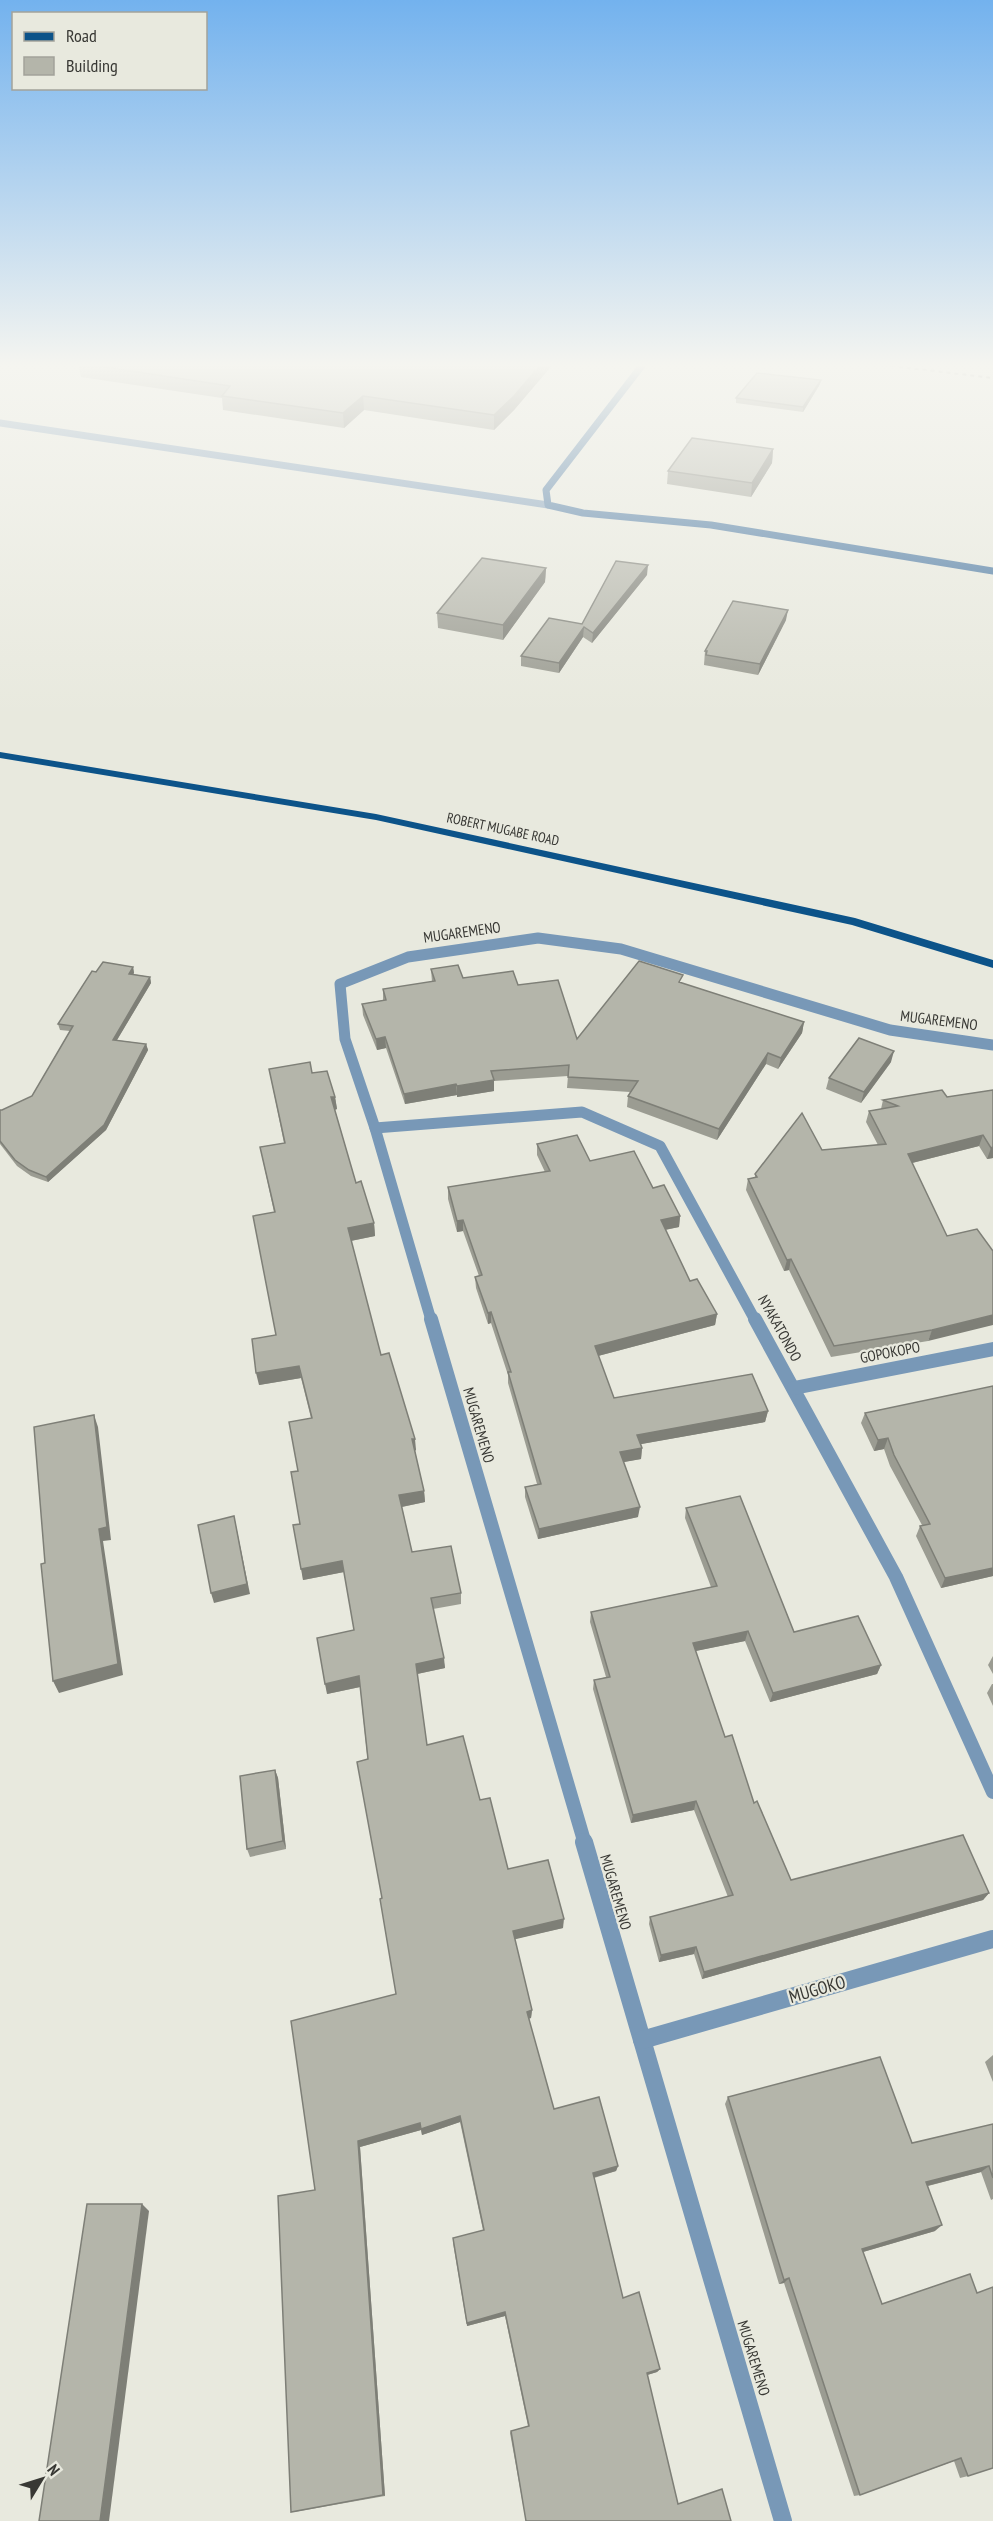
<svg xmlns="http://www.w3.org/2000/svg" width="993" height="2521" font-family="'PT Sans Narrow',sans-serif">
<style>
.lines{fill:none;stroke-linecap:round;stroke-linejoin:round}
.street-far3{stroke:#7898b7;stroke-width:7}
.street-far2{stroke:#7898b7;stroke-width:11}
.street-far1{stroke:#7898b7;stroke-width:14}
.street{stroke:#7898b7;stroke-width:18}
.secondary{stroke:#40709d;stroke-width:7}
.primary{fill:#0c5389;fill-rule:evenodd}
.rail{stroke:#6d6d67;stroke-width:2;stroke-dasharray:4 4;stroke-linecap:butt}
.wall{fill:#9b9c92}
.shaded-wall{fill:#7e7f77}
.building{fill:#b4b5aa;stroke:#7e7f77;stroke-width:1.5}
.labels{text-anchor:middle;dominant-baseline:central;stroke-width:4.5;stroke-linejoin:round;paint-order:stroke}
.far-street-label{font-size:14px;fill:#383834;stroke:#e8e9de}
.street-label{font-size:15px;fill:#383834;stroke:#e8e9de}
.near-street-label{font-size:18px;fill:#383834;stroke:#e8e9de}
</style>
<rect width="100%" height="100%" fill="#e8e9de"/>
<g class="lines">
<path class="street-far3" d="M0,423L548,505"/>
<g class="street-far2">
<path d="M375,1128L582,1112L660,1146L755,1320"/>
<path d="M431,1320L375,1128L345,1039L340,984L408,957L538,938L621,949L890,1030L993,1045"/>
</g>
<g class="street-far1">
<path d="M431,1319L585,1844"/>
<path d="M755,1319L896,1577L993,1792"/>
<path d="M794,1388L993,1349"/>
</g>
<g class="street">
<path d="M584,1842L783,2521"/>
<path d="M642,2040L993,1939"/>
</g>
<path class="secondary" d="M644,363L546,490L548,505L583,513L711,525L993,571"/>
<path class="primary" d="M0,752L376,814L855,918L993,960V968L852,925L376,820L0,758Z"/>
<path class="rail" d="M867,363L993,378"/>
</g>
<g class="wall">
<path d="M78,363H554L514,410L494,430L364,410L344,428L223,410L222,398L81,377Z"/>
<path d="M820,384L803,412L736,403V398Z"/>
<path d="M773,449L772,463L751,497L667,484L668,471Z"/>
<path d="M546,568L545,582L503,640L438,628L437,613Z"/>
<path d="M647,575L592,643L583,637L559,673L521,666V656L582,624Z"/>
<path d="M786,620L758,675L704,665L705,651Z"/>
<path d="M133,967L134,973L133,974L150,977L151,983L117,1040L146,1044L148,1050L106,1130L48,1182L31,1176L17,1166L0,1144V1110H2L32,1096L70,1031L60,1030L58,1024L96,972Z"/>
<path d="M431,969L463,978L518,985L577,1039L682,983L804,1022L802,1033L778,1069L766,1064L717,1140L627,1107L628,1096L630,1092L567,1088L568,1076L494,1081V1091L457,1097V1095L405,1104L386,1048L377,1050L363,1015L362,1004L383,1000V989L432,982Z"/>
<path d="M891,1062L861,1103L826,1089L829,1078Z"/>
<path d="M269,1069L312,1073L335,1097L337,1109L335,1110L356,1183L374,1223L375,1236L351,1241L381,1355L416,1450L415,1451L424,1491L425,1502L402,1507L412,1552L461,1593V1604L433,1609L445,1668L417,1674L427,1745L480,1800L508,1869L563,1928L514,1939L532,2010L531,2018L528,2019L554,2109L618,2166L616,2171L594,2178L623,2298L660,2369L657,2372L647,2375L678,2504L731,2521H526L510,2433L511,2431L528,2426L505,2316L467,2326L453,2243L483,2230L460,2122L422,2135L421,2130L360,2147L385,2496L294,2512H291L315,2190L396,1994L382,1898L360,1687L327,1694L354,1630L344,1572L303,1580L298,1471L311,1418L301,1378L259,1385L276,1335L274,1212L260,1147L284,1143Z"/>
<path d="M993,1090V1158L987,1159L979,1146L912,1163L947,1236L977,1229L928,1341L831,1357L789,1270L784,1271L746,1190L748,1179L755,1178V1174L822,1150L878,1145L866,1122L869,1111L881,1109L883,1100L947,1097Z"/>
<path d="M537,1144L590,1161L653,1188L680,1216L679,1227L665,1230L690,1281L717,1314L715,1325L598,1356L614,1398L768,1411L765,1422L641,1444L642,1448L641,1459L623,1462L638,1517L538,1539L525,1497V1487L537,1484L508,1383V1375L491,1323L488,1324L476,1288L475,1277L479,1276L463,1231L457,1232L448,1199V1187L545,1172L537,1155Z"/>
<path d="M972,1391L993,1576L941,1588L916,1536L920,1526L922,1525L890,1466L884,1449L874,1451L861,1423L865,1413Z"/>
<path d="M686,1508L794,1632L881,1665L877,1674L770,1702L745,1641L695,1651L725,1737L754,1803L791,1880L989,1893L983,1900L702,1979L694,1954L659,1962L649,1924L650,1917L728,1897L694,1810L631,1823L593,1689L594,1680L606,1677L590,1622L591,1612L711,1587L685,1518Z"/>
<path d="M993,1656V1674L988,1665Z"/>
<path d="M992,1684H993V1706L987,1693Z"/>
<path d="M275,1770L278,1778L286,1849L250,1857L247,1849Z"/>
<path d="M993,2055V2082L985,2062Z"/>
<path d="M728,2097L912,2143L993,2124V2199L991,2200L981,2172L928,2186L935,2231L863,2252L882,2304L970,2274L968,2476L960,2478L954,2461L860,2495L854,2496L784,2283L779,2284L725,2104Z"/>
</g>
<g class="shaded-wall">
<path d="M542,363H554L514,410L494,430V415Z"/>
<path d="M821,380L820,384L803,412V407Z"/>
<path d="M363,396L364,410L344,428L343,413Z"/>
<path d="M773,449L772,463L751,497L752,483Z"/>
<path d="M648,565L647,575L592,643L593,633Z"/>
<path d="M546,568L545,582L503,640V625Z"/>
<path d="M788,610L786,620L758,675L760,664Z"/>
<path d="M584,627L583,637L559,673V663Z"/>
<path d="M133,967L134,973L130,979L129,974Z"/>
<path d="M150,977L151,983L114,1045L113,1040Z"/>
<path d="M804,1022L802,1033L778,1069L781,1058Z"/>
<path d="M385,1037L386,1048L377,1050L376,1039Z"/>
<path d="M146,1044L148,1050L106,1130L48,1182L46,1177Z"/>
<path d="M894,1051L891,1062L861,1103L864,1092Z"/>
<path d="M768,1053L766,1064L717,1140L719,1129Z"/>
<path d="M494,1080V1091L457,1097V1086Z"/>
<path d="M456,1084L457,1095L405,1104L404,1094Z"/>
<path d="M331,1097H335L337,1109L333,1110Z"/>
<path d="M983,1135L979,1146L904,1165L908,1154Z"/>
<path d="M993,1147V1158L987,1159L991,1148Z"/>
<path d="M680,1216L679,1227L659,1231L661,1220Z"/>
<path d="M463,1220V1231L457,1232V1221Z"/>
<path d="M374,1223L375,1236L350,1241L348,1228Z"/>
<path d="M791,1259L789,1270L784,1271L787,1260Z"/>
<path d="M491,1312V1323L488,1324V1313Z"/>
<path d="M717,1314L715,1325L594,1357L595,1346Z"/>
<path d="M993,1315V1325L928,1341L932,1330Z"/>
<path d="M299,1366L301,1378L259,1385L256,1373Z"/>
<path d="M768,1411L765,1422L636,1445L637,1435Z"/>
<path d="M94,1415L98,1427L111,1540L103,1541L123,1675L59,1693L53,1681L99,1529Z"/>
<path d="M888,1438L884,1449L874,1451L878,1440Z"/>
<path d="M412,1439H415L416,1450L413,1451Z"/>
<path d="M642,1448L641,1459L619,1463L620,1452Z"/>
<path d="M424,1491L425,1502L401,1507L399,1495Z"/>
<path d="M640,1507L638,1517L538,1539L539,1529Z"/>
<path d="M234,1516L250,1594L214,1603L211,1593Z"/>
<path d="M342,1561L344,1572L303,1580L301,1569Z"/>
<path d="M993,1568V1576L941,1588L945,1578Z"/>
<path d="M748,1631L745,1641L691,1652L693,1643Z"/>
<path d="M444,1658L445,1668L417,1674L416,1664Z"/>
<path d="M881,1665L877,1674L770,1702L773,1693Z"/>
<path d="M359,1676L360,1687L327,1694L325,1684Z"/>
<path d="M275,1770L278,1778L286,1849L283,1841Z"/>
<path d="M696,1801L694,1810L631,1823L633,1815Z"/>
<path d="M989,1893L983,1900L702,1979L704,1972Z"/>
<path d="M564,1919L563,1928L512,1940L513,1931Z"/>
<path d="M696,1947L694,1954L659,1962L661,1955Z"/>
<path d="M532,2010L531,2018L526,2019L527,2012Z"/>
<path d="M460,2116V2122L422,2135L421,2129Z"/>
<path d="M420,2123L421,2130L360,2147L385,2496L383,2495L358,2141Z"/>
<path d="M618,2166L616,2171L592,2178L593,2173Z"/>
<path d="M989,2166L981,2172L919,2188L926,2182Z"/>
<path d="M142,2204L149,2211L109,2521H100Z"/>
<path d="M942,2225L935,2231L856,2254L862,2249Z"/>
<path d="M789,2278L784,2283L779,2284L784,2280Z"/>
<path d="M505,2312V2316L467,2326V2323Z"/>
<path d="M660,2369L657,2372L644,2376L647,2373Z"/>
</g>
<g class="building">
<path d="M78,363H542L514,396L494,415L363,396L343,413L222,396L230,386Z"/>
<path d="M757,373L821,380L803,407L736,398Z"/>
<path d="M692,438L773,449L752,483L668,471Z"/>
<path d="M482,558L546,568L503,625L437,613Z"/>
<path d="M616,561L648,565L593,633L584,627L559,663L521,656L549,618L582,624Z"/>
<path d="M733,601L788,610L760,664L706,655L707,651H705Z"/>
<path d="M639,961L683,975L679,982L804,1022L781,1058L768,1053L719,1129L628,1096L638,1081L568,1077L569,1065L491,1071L494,1080L457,1086L456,1084L404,1094L385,1037L376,1039L362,1004L386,1000L383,989L435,981L431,969L458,965L463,978L513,971L518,985L558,980L577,1039Z"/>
<path d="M103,962L133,967L129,974L150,977L113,1040L146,1044L104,1125L46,1177L29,1170L15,1160L0,1141V1110H2L32,1096L73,1026L58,1024L92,971L96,972Z"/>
<path d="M859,1038L894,1051L864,1092L829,1078Z"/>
<path d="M310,1062L312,1073L327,1071L335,1097H331L356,1183L361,1181L374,1223L348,1228L381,1355L389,1353L415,1439H412L424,1491L399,1495L412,1552L451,1546L461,1593L431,1598L444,1658L416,1664L427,1745L463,1736L480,1800L490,1798L508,1869L548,1860L564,1919L513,1931L532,2010L527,2012L554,2109L599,2097L618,2166L593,2173L623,2298L639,2292L660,2369L647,2373L678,2504L722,2489L731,2521H526L511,2431L529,2426L505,2312L467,2323L453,2238L484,2230L460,2116L421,2129L420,2123L358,2141L383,2495L291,2512L278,2196L315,2190L291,2021L396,1994L380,1899L382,1898L357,1762L368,1759L359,1676L325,1684L317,1638L354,1630L342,1561L301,1569L293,1525L300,1524L291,1472L298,1471L289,1422L312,1418L299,1366L256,1373L252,1339L276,1335L253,1216L275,1212L260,1147L285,1143L269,1069Z"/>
<path d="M942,1090L947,1097L993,1090V1147L991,1148L983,1135L908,1154L947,1236L977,1229L993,1251V1315L932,1330L834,1346L791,1259L787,1260L748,1179L757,1177L755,1174L802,1113L822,1150L886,1144L869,1111L898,1106L883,1100Z"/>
<path d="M577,1135L590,1161L634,1151L653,1188L664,1185L680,1216L661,1220L690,1281L697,1279L717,1314L595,1346L614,1398L752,1374L768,1411L637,1435L642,1448L620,1452L640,1507L539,1529L525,1487L541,1484L508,1372H511L491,1312L488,1313L475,1277L482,1275L463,1220L457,1221L448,1187L550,1171L537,1144Z"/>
<path d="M993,1386V1568L945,1578L920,1526L930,1524L894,1455L888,1438L878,1440L865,1413Z"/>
<path d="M94,1415L107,1527L99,1529L118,1664L53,1681L41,1564L45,1563L34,1427Z"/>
<path d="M740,1496L794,1632L858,1616L881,1665L773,1693L748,1631L693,1643L725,1737L732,1735L754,1803L757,1801L791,1880L963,1835L989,1893L704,1972L696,1947L661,1955L650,1917L733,1895L696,1801L633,1815L594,1680L610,1677L591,1612L717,1586L686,1508Z"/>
<path d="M234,1516L247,1584L211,1593L198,1525Z"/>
<path d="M275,1770L283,1841L247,1849L240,1776Z"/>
<path d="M880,2057L912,2143L993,2124V2178L989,2166L926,2182L942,2225L862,2249L882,2304L970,2274L977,2293L993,2287V2468L968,2476L961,2458L860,2495L789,2278L784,2280L728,2097Z"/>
<path d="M87,2204H142L100,2521H39Z"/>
</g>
<linearGradient id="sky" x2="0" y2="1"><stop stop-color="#73b2ee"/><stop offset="0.51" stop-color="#f5f5f0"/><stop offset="1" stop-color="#f5f5f0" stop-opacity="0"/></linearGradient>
<rect width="993" height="716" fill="url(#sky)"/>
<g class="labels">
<g class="far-street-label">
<text transform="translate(503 829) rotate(12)">ROBERT MUGABE ROAD</text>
</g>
<g class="street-label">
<text transform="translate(462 932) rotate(-8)">MUGAREMENO</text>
<text transform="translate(939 1020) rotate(7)">MUGAREMENO</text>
<text transform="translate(780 1328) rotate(61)">NYAKATONDO</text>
<text transform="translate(890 1352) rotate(-11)">GOPOKOPO</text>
<text transform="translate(479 1425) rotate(74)">MUGAREMENO</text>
<text transform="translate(616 1892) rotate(74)">MUGAREMENO</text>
<text transform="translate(754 2358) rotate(73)">MUGAREMENO</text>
</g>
<g class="near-street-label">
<text transform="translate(817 1989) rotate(-16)">MUGOKO</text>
</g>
</g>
<rect x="12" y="12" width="195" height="78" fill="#e8e9de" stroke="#a2a29a" stroke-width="1.5"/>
<rect x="24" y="32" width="30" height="9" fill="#0c5389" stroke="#a2a29a" stroke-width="1.5"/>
<text x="66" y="42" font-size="18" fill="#383834">Road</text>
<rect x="24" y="57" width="30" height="18" fill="#b4b5aa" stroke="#a2a29a" stroke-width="1.5"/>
<text x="66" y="72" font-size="18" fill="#383834">Building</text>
<g transform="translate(42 2479) rotate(52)" stroke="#e8e9de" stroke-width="4.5" paint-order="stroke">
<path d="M0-4.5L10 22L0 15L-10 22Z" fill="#383834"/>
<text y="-9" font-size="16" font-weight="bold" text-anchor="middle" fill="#383834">N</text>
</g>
</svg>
